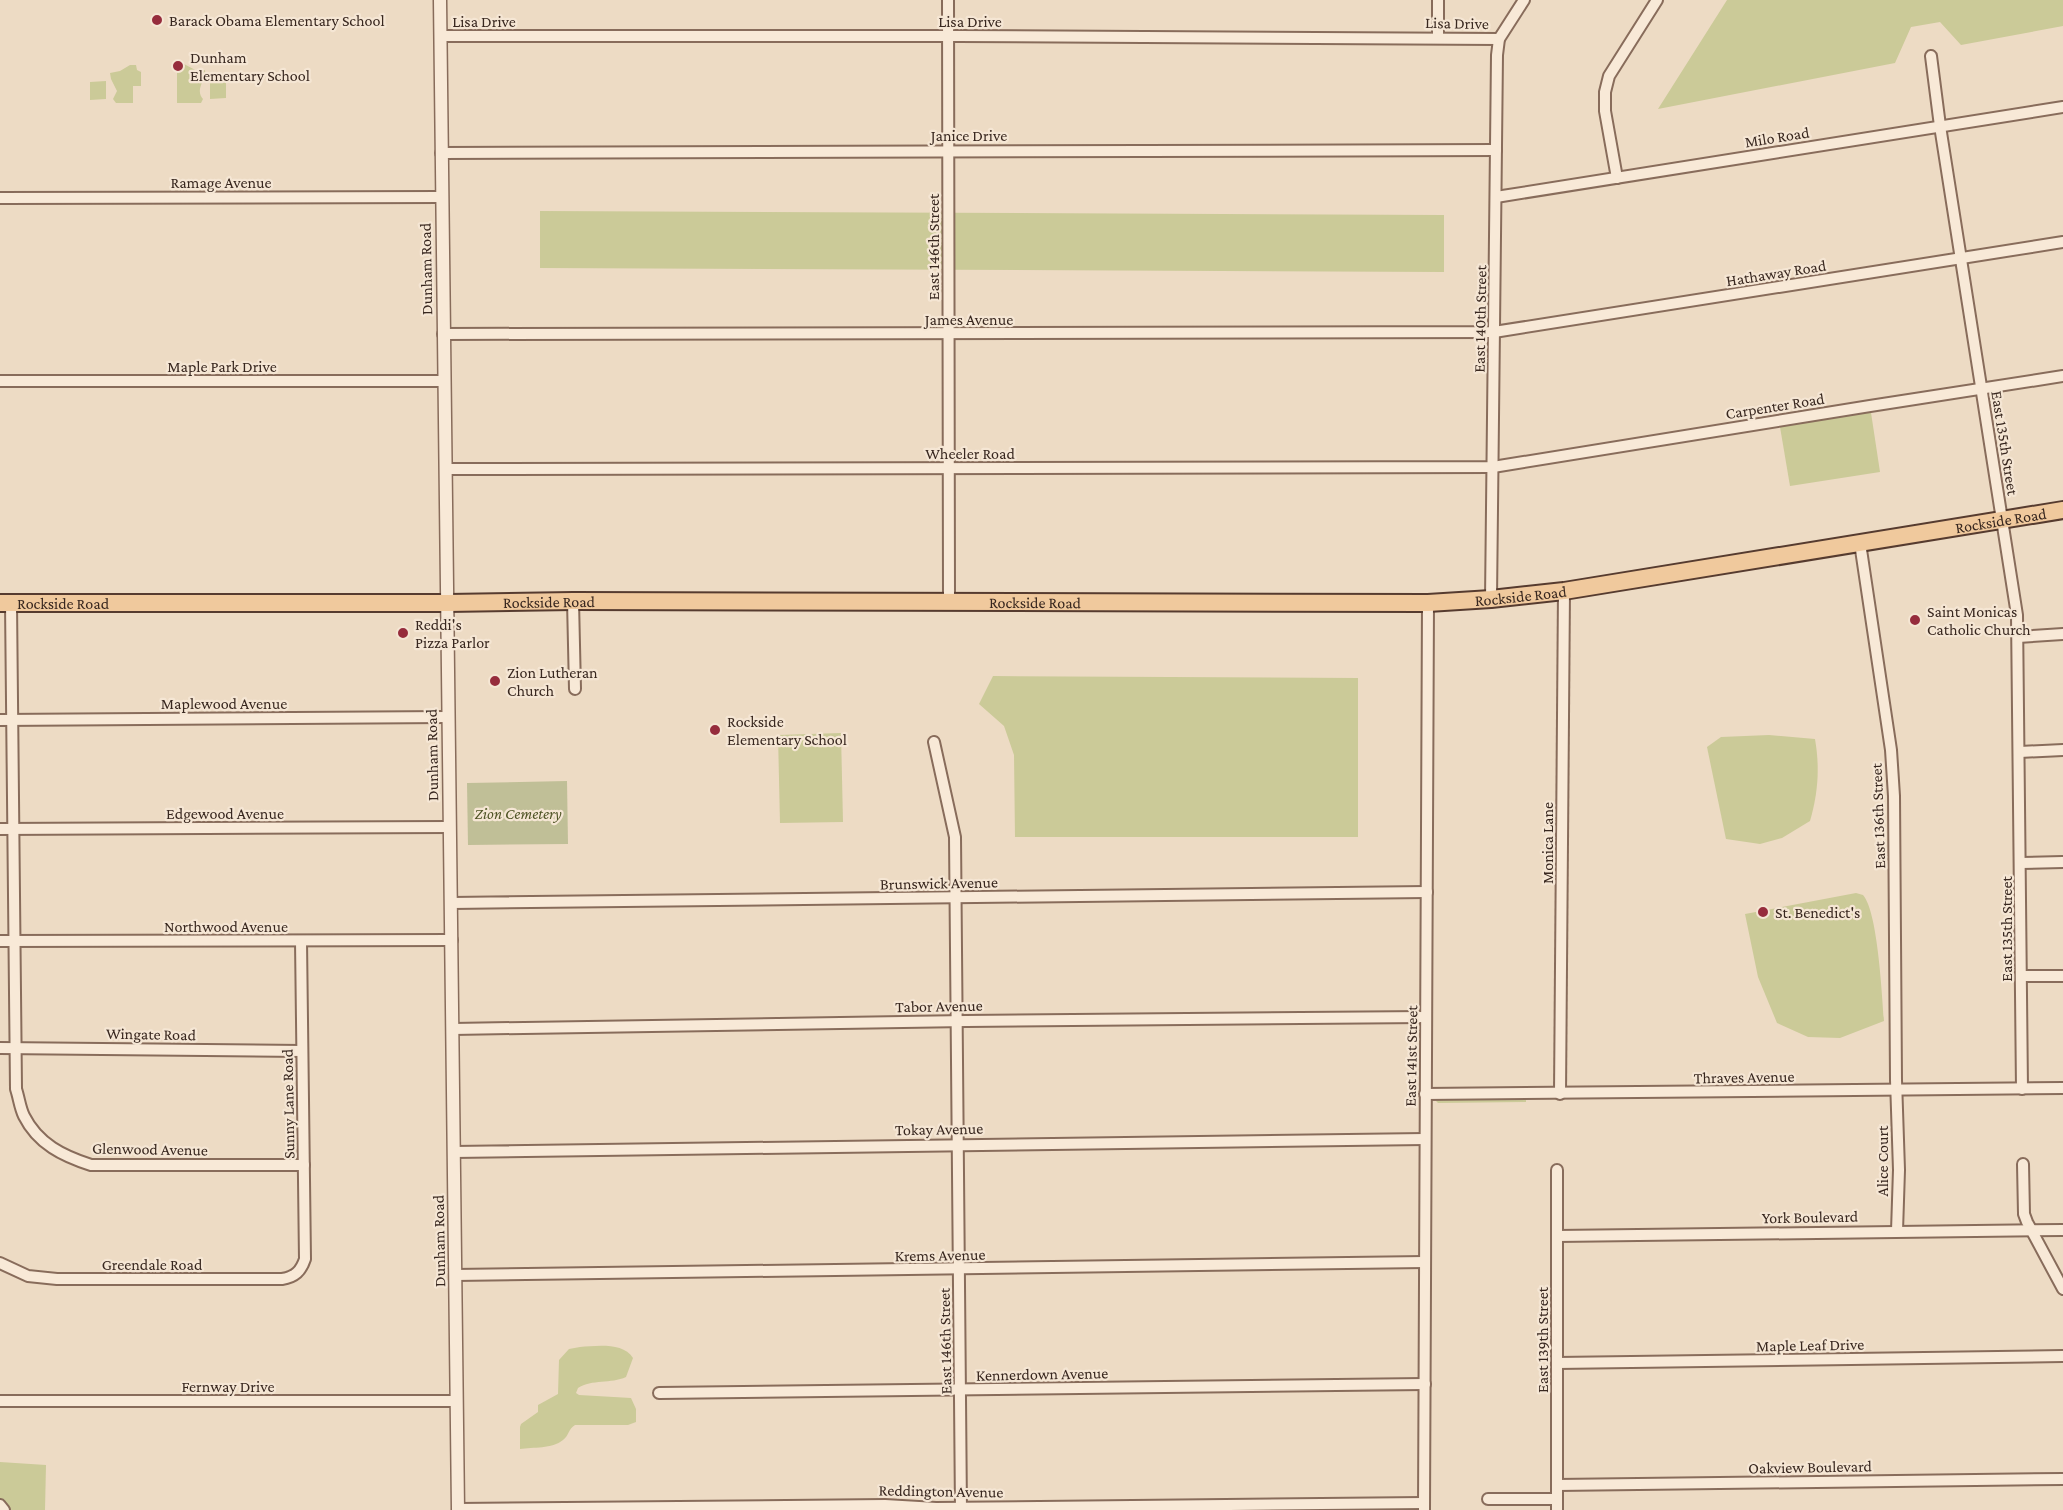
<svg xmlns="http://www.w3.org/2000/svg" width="2063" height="1510" font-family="'Crimson Pro',serif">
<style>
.green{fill:#cbca98}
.cemetery{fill:#c0bf97}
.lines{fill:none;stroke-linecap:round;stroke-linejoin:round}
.minor-casing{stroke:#886c5b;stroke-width:14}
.tertiary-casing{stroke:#886c5b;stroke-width:15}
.primary-casing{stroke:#563b2f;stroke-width:20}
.minor{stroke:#f8e9d7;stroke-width:10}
.tertiary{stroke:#f8e9d7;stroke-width:12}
.primary{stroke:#f0c99d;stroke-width:16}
.poi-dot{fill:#962c3c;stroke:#f5e6d4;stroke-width:2}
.labels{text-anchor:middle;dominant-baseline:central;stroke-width:4.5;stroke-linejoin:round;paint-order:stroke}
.poi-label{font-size:16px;fill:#38271f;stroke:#f5e6d4;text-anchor:start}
.street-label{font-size:16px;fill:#38271f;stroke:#f5e6d4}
.park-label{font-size:16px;font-style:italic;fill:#4f5425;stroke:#f5e6d4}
</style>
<rect width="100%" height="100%" fill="#eddbc4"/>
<g class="green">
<path d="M1727,0H2063V26L1961,45L1940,22L1911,27L1895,63L1658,109Z"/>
<path d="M184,64L199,72L205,70C205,82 195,89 203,99L201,103H177V65Z"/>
<path d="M130,65H136L137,70L141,72V86H133V103H116L113,99L117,91L111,79L110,73L120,71Z"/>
<path d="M106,81V99L90,100V82Z"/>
<path d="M210,81H226V98L210,99Z"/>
<path d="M540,211L1444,215V272L540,268Z"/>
<path d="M1870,406L1880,472L1790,486L1779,421Z"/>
<path d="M993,676L1358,678V837H1015L1014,755L1004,726L979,704Z"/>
<path d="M841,733L843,822L780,823L778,735Z"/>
<path d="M1769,735L1815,739C1820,768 1818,793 1810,821L1782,838L1760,844L1726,839L1707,747L1721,737Z"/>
<path d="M1856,893L1863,895C1878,912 1882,996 1884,1021L1840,1038L1808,1037L1777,1023L1758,977L1745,914Z"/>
<path d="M1441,1099H1526V1102L1438,1103L1436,1101Z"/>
<path d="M580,1347C596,1346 623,1342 633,1358L626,1377C611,1384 592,1379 578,1388L576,1393L579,1395L631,1398L636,1409V1422L628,1425H575C568,1429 569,1436 563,1440C552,1449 533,1447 520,1449V1427L521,1424L538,1412V1405L558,1394L559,1360L569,1349Z"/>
<path d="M0,1462L46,1465L45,1510H0Z"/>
</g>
<path class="cemetery" d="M567,781L568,844L468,845L467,783Z"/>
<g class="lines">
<defs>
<g id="minor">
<path d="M948,0L949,601"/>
<path d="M1438,0V38"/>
<path d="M441,36H958L1499,39"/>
<path d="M1931,56L1940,126L2017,615L2022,1089"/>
<path d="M441,153L1496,150"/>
<path d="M1617,178L1605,111V92L1609,76L1657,0"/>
<path d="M1496,197L2063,107"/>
<path d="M0,198L441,197"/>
<path d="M443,334L1494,332L2063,242"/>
<path d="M0,381H444"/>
<path d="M446,469L1493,467L1870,406L2063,376"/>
<path d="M1860,543L1891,750L1894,796L1896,1080L1899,1170L1897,1231"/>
<path d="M1491,599L1497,55L1499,39L1524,0"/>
<path d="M573,601L575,689"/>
<path d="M11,603L16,1089C19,1098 20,1108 24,1116C38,1144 63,1156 91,1165H304"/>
<path d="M2018,637L2063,634"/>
<path d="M0,720L448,717"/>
<path d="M934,742L955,837L961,1510"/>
<path d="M2020,752L2063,750"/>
<path d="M0,829L450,827"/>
<path d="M2021,863L2063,862"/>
<path d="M452,903L1427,892"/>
<path d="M0,941L452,940"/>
<path d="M2022,976H2063"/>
<path d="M453,1029L966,1021L1426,1017"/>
<path d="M0,1048L302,1051"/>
<path d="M1425,1094L2063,1088"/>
<path d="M1560,1094L1564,591"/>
<path d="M454,1152L1425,1139"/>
<path d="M2023,1164L2024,1214L2027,1222L2063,1289"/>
<path d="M1557,1236L2063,1230"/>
<path d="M0,1263L28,1276L57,1279H282C295,1277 301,1271 305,1259L301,941"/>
<path d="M455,1275L1425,1262"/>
<path d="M1557,1363L2063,1356"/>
<path d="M659,1393L1425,1384"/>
<path d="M0,1401H457"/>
<path d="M1557,1485L2063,1479"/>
<path d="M1488,1499H1557"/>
<path d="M0,1505L4,1510"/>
<path d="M458,1509L885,1505L936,1508L1424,1503"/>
<path d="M1424,1510L1428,603"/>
<path d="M1557,1510V1170"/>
</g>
<path id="tertiary" d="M440,0L458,1510"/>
<g id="primary">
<path id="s1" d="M0,603H448L573,601L1428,603L1491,599L1564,591L2063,510"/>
</g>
</defs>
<use href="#minor" class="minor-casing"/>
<use href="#tertiary" class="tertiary-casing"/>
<use href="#primary" class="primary-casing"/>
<use href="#minor" class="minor"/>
<use href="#tertiary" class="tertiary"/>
<use href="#primary" class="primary"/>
</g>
<g class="poi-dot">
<circle cx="157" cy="20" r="6"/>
<circle cx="178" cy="66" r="6"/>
<circle cx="1915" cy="620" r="6"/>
<circle cx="403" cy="633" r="6"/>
<circle cx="495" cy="681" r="6"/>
<circle cx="715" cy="730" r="6"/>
<circle cx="1763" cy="912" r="6"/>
</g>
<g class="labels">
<g class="poi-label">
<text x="169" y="20">Barack Obama Elementary School</text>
<text x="190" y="57">Dunham<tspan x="190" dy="18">Elementary School</tspan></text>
<text x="1927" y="611">Saint Monicas<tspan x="1927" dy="18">Catholic Church</tspan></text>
<text x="415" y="624">Reddi's<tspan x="415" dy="18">Pizza Parlor</tspan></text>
<text x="507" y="672">Zion Lutheran<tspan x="507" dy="18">Church</tspan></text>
<text x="727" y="721">Rockside<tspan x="727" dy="18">Elementary School</tspan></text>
<text x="1775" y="912">St. Benedict's</text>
</g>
<g class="street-label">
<text x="484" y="21">Lisa Drive</text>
<text x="970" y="21">Lisa Drive</text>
<text transform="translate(1457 23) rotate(1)">Lisa Drive</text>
<text x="969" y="135">Janice Drive</text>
<text transform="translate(1777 137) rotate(-9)">Milo Road</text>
<text x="221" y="182">Ramage Avenue</text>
<text transform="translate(933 247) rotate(-90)">East 146th Street</text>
<text transform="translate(426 269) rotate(-91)">Dunham Road</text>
<text transform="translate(1776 273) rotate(-9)">Hathaway Road</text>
<text x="969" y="319">James Avenue</text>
<text transform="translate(1480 319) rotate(-89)">East 140th Street</text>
<text x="222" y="366">Maple Park Drive</text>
<text transform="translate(1775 406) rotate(-9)">Carpenter Road</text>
<text transform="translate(2005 443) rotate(81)">East 135th Street</text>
<text x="970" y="453">Wheeler Road</text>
<text stroke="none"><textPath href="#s1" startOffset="2007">Rockside Road</textPath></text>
<text stroke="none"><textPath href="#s1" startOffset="1521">Rockside Road</textPath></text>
<text stroke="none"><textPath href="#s1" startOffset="549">Rockside Road</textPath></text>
<text stroke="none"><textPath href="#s1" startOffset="1035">Rockside Road</textPath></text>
<text stroke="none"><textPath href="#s1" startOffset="63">Rockside Road</textPath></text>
<text x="224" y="703">Maplewood Avenue</text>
<text transform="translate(432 755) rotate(-91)">Dunham Road</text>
<text x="225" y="813">Edgewood Avenue</text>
<text transform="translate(1878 816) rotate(-92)">East 136th Street</text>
<text transform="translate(1547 843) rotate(-90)">Monica Lane</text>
<text transform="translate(939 883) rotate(-1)">Brunswick Avenue</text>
<text x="226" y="926">Northwood Avenue</text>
<text transform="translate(2006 929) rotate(-90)">East 135th Street</text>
<text transform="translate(939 1006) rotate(-1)">Tabor Avenue</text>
<text transform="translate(151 1034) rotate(1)">Wingate Road</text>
<text transform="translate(1411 1056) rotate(-89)">East 141st Street</text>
<text transform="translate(1744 1077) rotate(-1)">Thraves Avenue</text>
<text transform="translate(288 1104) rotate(-91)">Sunny Lane Road</text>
<text transform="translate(939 1129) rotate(-1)">Tokay Avenue</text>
<text transform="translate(150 1149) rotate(1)">Glenwood Avenue</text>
<text transform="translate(1882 1161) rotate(-90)">Alice Court</text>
<text transform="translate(1810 1217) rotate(-1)">York Boulevard</text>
<text transform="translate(439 1241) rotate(-91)">Dunham Road</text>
<text transform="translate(940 1255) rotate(-1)">Krems Avenue</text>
<text x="152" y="1264">Greendale Road</text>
<text transform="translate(1542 1340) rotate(-90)">East 139th Street</text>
<text transform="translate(945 1341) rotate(-91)">East 146th Street</text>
<text transform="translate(1810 1345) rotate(-1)">Maple Leaf Drive</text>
<text transform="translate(1042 1374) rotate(-1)">Kennerdown Avenue</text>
<text x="228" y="1386">Fernway Drive</text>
<text transform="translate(1810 1467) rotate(-1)">Oakview Boulevard</text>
<text transform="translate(941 1491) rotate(1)">Reddington Avenue</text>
</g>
<g class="park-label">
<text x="518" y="813">Zion Cemetery</text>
</g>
</g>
</svg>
